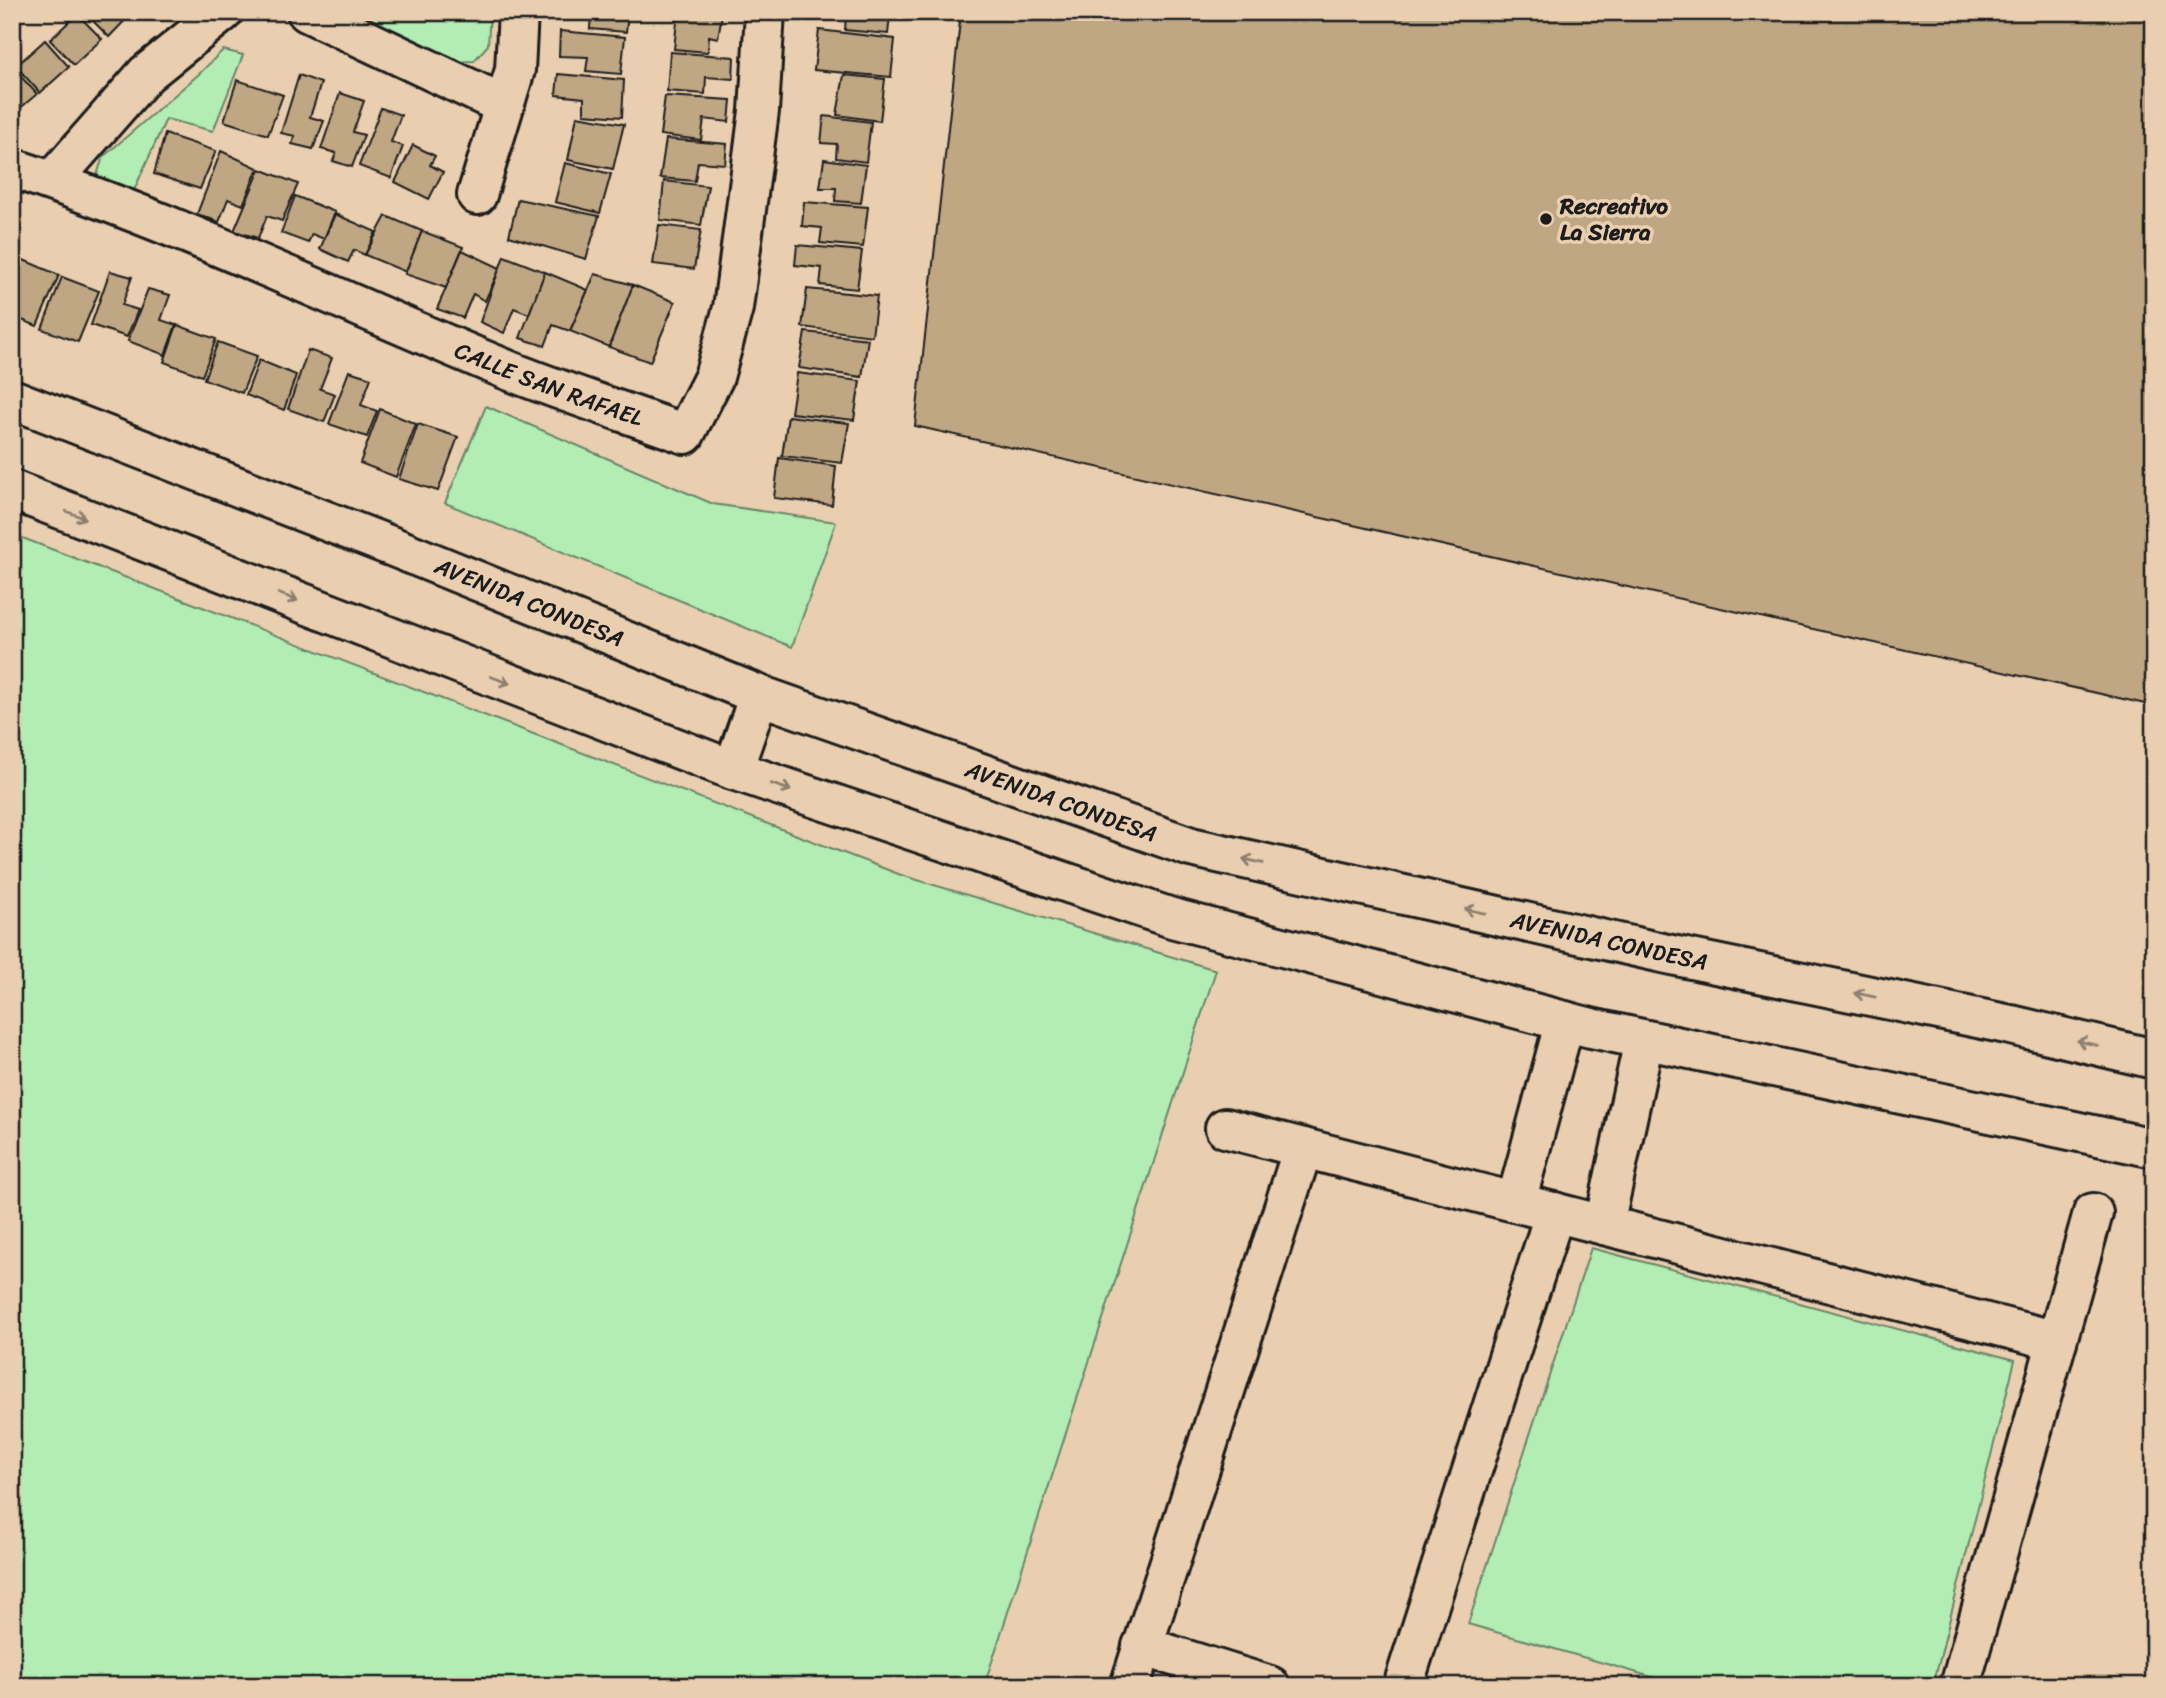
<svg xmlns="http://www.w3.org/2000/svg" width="2166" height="1698" font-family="Sriracha,sans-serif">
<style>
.green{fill:#b2eeb3;stroke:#678568;stroke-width:2}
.building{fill:#c0a783;stroke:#1c1c1c;stroke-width:2}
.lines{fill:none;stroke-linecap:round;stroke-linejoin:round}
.minor-casing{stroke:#1c1c1c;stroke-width:44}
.tertiary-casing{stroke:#1c1c1c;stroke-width:44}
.minor{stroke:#e9cfb0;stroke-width:38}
.tertiary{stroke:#e9cfb0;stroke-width:38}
.oneway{stroke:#8d7e6d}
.poi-dot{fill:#1c1c1c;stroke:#e9cfb0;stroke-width:2.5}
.labels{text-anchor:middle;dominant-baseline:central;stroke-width:7;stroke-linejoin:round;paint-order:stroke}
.poi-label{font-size:23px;font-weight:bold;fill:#1c1c1c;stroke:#e9cfb0;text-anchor:start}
.street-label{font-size:23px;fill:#1c1c1c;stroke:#e9cfb0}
</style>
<rect width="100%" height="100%" fill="#e9cfb0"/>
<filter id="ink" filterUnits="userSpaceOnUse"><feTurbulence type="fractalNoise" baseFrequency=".0143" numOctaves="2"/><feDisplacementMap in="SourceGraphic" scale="14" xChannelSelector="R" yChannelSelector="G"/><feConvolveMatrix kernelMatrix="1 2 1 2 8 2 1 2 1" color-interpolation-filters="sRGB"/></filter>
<g filter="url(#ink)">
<g class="green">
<path d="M354,12H490L488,45L474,61L453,62Z"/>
<path d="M223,50L243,55L213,131L166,119L131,197L96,178L103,157L199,74Z"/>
<path d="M486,406L713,504L836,522L792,647L445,503Z"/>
<path d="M12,534L901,875L1216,970L984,1686H12Z"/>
<path d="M1591,1248L2015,1360L1933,1686H1683L1468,1624Z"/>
</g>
<g class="building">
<path d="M84,12H133L109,37Z"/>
<path d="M591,12H628L626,32L590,29Z"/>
<path d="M678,12L722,14L718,38L709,36L708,52L674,49Z"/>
<path d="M821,12H883V14L890,15L888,34L845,30L846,15Z"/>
<path d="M961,12H2154V706L915,426Z"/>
<path d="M77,14L102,39L74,65L50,40Z"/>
<path d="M819,30L895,39L891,77L814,70Z"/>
<path d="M560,31L625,37L621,74L586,71L588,57L559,56Z"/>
<path d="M45,40L69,67L40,93L16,66Z"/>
<path d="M670,52L734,57L733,79L706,77L705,94L667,91Z"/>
<path d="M12,67L37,94L12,115Z"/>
<path d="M558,74L624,80L622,117L584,114V98L556,95Z"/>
<path d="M299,75L321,83L310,117L324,121L313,149L292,144L295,136L281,133Z"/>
<path d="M844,75L885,79L880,121L837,115Z"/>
<path d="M237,80L283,95L268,135L224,121Z"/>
<path d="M340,93L364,101L353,132L364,135L352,167L333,161L336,153L321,149Z"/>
<path d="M665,96L731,100L729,122L704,119L701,140L660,135Z"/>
<path d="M381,108L401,115L391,142L403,146L391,178L359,166Z"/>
<path d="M577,116L624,124L613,169L568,160Z"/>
<path d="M824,116L871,122L866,162L836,158L837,144L821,143Z"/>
<path d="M165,134L216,151L200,189L154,174Z"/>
<path d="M666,139L727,144L725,164L698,162L695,181L660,178Z"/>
<path d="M413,145L435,156L430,165L443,172L429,199L395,182Z"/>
<path d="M221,151L258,168L243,205L228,199L219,222L197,214Z"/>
<path d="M824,159L866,165L861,203L835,201L836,188H820Z"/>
<path d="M565,163L611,174L600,213L555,202Z"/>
<path d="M260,169L298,184L282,221L267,216L258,238L234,231Z"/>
<path d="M664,181L708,186L701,225L660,220Z"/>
<path d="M295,196L335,212L324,239L312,234L308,243L281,233Z"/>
<path d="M518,199L599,216L586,259L509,236Z"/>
<path d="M804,202L868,207L863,247L820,243L822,228L802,226Z"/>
<path d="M335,214L376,232L365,255L354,250L348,262L320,249Z"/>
<path d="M386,216L422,231L406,272L365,255Z"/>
<path d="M659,225L701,230L694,269L653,264Z"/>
<path d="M422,231L463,247L446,288L405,274Z"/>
<path d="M797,245L862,251L857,289L820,285L822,268L795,265Z"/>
<path d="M462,250L500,268L485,301L473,294L463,318L437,309Z"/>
<path d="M12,253L20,257L12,274Z"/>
<path d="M504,256L545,272L529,314L514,308L504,333L480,322Z"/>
<path d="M21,259L59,275L37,326L12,316V280Z"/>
<path d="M110,271L132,277L122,305L138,310L127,337L91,325Z"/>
<path d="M545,272L588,290L570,331L553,325L545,346L520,338Z"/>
<path d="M595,274L633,285L609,347L570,331Z"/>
<path d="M62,277L99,291L78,342L42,329Z"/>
<path d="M633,285L675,302L650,362L609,347Z"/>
<path d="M148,289L170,295L161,320L176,325L165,355L128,341Z"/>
<path d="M807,289L877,296L872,336L802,327Z"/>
<path d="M177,325L216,339L202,376L164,362Z"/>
<path d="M805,332L868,339L862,377L799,368Z"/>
<path d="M218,342L257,356L242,393L204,379Z"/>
<path d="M308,350L332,358L320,389L335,394L324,422L288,409Z"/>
<path d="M259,360L296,375L284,410L246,395Z"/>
<path d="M349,371L371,378L361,405L377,411L367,437L329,424Z"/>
<path d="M797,373L860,381L854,420L791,413Z"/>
<path d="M380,409L416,424L396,477L360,463Z"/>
<path d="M788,416L849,423L842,463L782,456Z"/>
<path d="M418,424L458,437L438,491L399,479Z"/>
<path d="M779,458L836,466L832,505L774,498Z"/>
</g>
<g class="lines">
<defs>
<g id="minor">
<path d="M307,12L504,105"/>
<path id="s1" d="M12,168C182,224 344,303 510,371C568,394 627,413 685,434L714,377L733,308L759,111L765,12"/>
<path d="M52,181L146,74L223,12"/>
<path d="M477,195L515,70L518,12"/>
<path d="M1225,1128L2057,1341"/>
<path d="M1516,1202L1565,1021"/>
<path d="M1604,1225L1644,1040"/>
<path d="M1142,1646L1270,1686"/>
<path d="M1130,1686L1303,1148"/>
<path d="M1403,1686L1555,1212"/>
<path d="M1960,1686L2093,1213"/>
</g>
<g id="tertiary">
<path id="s2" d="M12,399L396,548L759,695L1191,847L1667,954L2011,1025L2154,1059"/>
<path d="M12,490L733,770L1172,918L1591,1028L2154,1148"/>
<path d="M733,770L759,695"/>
</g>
</defs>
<use href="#minor" class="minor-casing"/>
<use href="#tertiary" class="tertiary-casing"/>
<use href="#minor" class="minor"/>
<use href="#tertiary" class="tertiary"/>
</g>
<defs><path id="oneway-shaft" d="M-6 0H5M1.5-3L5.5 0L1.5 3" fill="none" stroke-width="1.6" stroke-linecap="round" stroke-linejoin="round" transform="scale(1.75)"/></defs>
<g class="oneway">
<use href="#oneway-shaft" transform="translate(76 515) rotate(21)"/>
<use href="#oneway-shaft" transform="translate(288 597) rotate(21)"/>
<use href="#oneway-shaft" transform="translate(500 680) rotate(21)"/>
<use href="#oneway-shaft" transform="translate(781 787) rotate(19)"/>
<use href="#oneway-shaft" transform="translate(1253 861) rotate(-167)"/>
<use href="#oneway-shaft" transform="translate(1475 911) rotate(-167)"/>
<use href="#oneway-shaft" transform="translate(1865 995) rotate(-168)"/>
<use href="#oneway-shaft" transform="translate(2087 1043) rotate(-167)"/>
</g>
</g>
<circle class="poi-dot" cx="1546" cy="219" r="7"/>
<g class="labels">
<g class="poi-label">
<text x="1560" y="206">Recreativo<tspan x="1560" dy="26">La Sierra</tspan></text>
</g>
<g class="street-label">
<text stroke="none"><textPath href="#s1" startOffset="579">CALLE SAN RAFAEL</textPath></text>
<text stroke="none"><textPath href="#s2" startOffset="556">AVENIDA CONDESA</textPath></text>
<text stroke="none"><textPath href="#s2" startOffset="1124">AVENIDA CONDESA</textPath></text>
<text stroke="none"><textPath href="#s2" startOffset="1690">AVENIDA CONDESA</textPath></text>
</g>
</g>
<rect width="2166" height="1698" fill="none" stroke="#e9cfb0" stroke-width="42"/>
<rect x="21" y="21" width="2124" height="1656" fill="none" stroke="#1c1c1c" stroke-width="2.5" filter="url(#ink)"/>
</svg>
